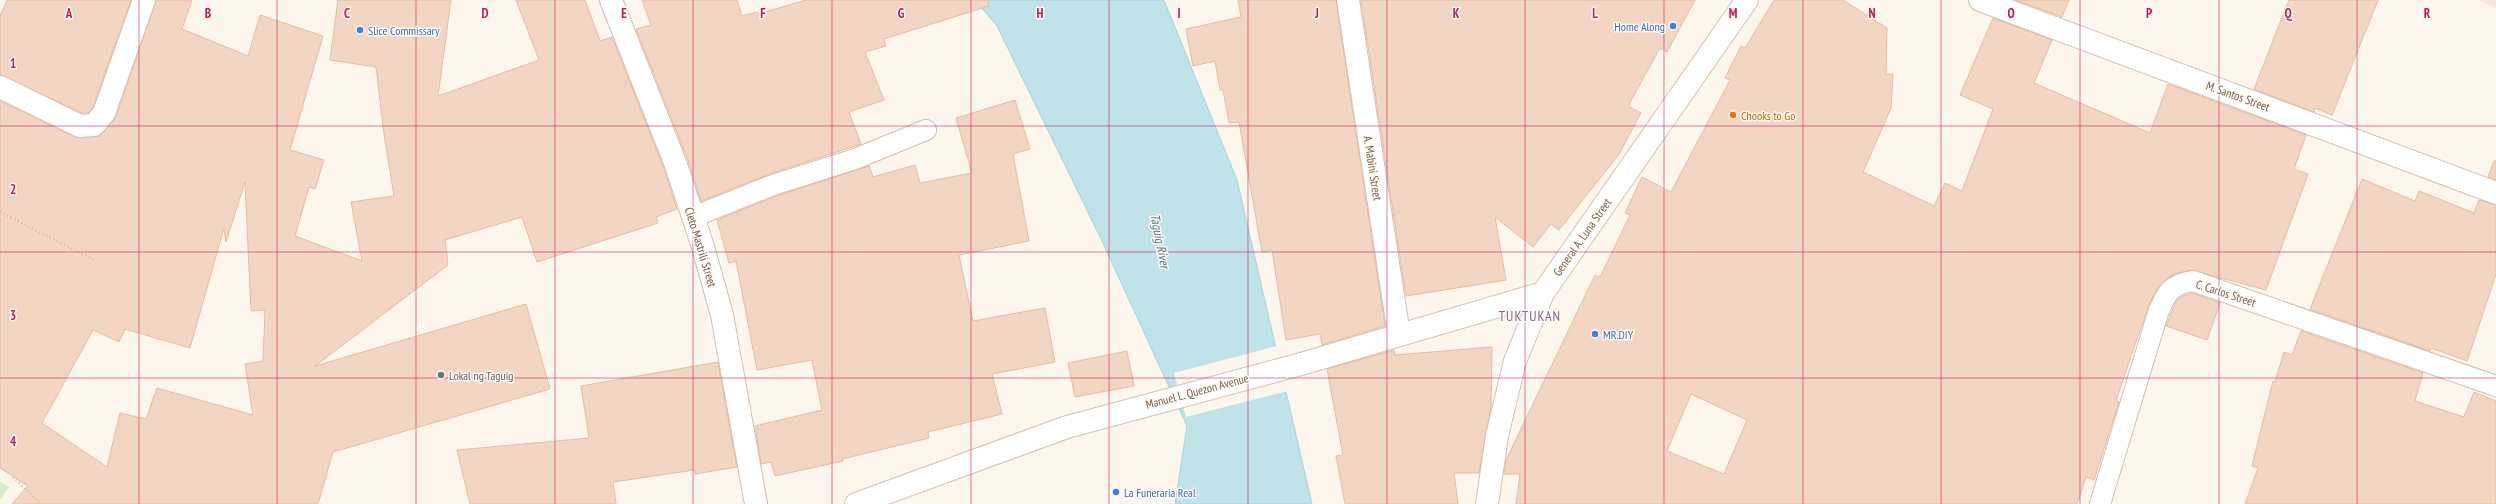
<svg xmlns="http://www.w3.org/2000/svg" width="2496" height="504" font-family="'PT Sans Narrow',sans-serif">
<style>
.residential{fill:#f5e8da}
.green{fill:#d8ecc9}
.water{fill:#bfe3e8;stroke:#a5d3da}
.pier{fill:#fdf6ec}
.building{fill:#f3d5c3;stroke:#e6bba3;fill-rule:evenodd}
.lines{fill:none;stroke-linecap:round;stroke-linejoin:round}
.lane-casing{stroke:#d1beb0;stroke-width:22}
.street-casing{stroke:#d1beb0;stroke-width:24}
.secondary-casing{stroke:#d6c0b0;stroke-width:24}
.path{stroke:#d9b8a5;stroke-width:2.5;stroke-dasharray:1 3;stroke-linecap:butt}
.lane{stroke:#fff;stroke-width:20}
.street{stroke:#fff;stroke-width:22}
.secondary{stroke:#fff;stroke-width:22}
.grid{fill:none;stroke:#c2185b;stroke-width:1;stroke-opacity:0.55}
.shop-dot{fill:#3f7fe0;stroke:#fffaf3;stroke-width:1.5}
.food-dot{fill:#e8710a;stroke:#fffaf3;stroke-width:1.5}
.worship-dot{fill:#6b7280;stroke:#fffaf3;stroke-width:1.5}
.labels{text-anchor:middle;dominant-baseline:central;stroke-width:3;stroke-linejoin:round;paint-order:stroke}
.shop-label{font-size:12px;fill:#366cbe;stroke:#fffaf3;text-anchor:start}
.street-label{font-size:12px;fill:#7a5c4d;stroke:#fffaf3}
.food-label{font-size:12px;fill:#c56008;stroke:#fffaf3;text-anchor:start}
.worship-label{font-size:12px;fill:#5b616d;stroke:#fffaf3;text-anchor:start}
.water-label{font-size:13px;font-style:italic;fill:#437c86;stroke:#fffaf3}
.quarter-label{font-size:14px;letter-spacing:1px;fill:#846695;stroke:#fffaf3}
.grid-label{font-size:13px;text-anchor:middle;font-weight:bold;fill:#c2185b;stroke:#fffaf3;stroke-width:3;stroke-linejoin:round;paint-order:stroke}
</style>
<rect width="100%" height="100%" fill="#fdf6ec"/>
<path class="residential" d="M2478,0H2496V8Z"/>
<path class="green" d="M0,482L9,487L0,500Z"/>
<path class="water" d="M975,0H1164L1237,180L1312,504H1175L1187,426L1102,241L997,26Z"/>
<path class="pier" d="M1277,346L1288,391L1186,417L1174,373Z"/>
<g class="building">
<path d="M7,0H131L93,107L88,113H82L0,75V16Z"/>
<path d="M156,0H192L182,29L248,56L260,15L323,36L290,150L324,160L315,189L309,187L295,236L362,261L351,202L394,196L384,134L376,67L330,60L338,0H451L438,96L539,60L516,0H585L600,41L612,37L664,169L677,209L656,217L658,223L537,262L522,217L445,240L448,265L315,366L526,304L550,389L333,452L318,504H12L28,486L0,468V101L75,137L100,136L116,117ZM245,182L251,311L265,310L263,361L245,364L253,415L157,388L146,419L120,413L107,467L42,423L93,330L119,342L125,329L190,348L224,228L226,242Z"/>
<path d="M642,0H737L742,16L757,12L758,14L806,0H988L989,6L884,39L886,46L865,52L884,100L849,112L861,144L769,174L701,201L688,160L636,29L651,25Z"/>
<path d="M1238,0H1336L1385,326L1322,345L1320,334L1286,340L1272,250L1262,252L1239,122L1229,123L1223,90H1220L1215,61L1193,66L1186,29L1241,17Z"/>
<path d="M1361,0H1695L1667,52L1660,48L1628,106L1641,113L1619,154L1559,230L1551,224L1533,247L1495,217L1506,280L1406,296Z"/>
<path d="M1774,0H1843L1887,28L1886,74H1893L1891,108L1863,172L1934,206L1945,183L1962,191L1993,109L1960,95L1993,18L2052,40L2034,83L2150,133L2168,84L2306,135L2294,169L2308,174L2266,290L2191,270L2174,274L2161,283L2150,302L2129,362L2116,401L2119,402L2094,480L2086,477L2077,504H1516L1520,474H1504L1506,460L1595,275L1600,277L1630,215L1625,213L1642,177L1671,192L1730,80L1725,78L1741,46L1745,48ZM1691,394L1747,420L1724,474L1667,451Z"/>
<path d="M2016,0H2069L2062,17Z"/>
<path d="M2289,0H2378L2332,115L2315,108L2314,112L2254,89Z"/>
<path d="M1015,100L1030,149L1013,154L1029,241L959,255L973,321L1045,308L1055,362L992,374L1002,414L928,432L929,438L842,459L843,461L775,476L771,462L761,464L755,426L822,410L812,360L757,370L736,261L729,263L717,220L777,196L869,166L873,177L915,165L920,183L972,173L956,118Z"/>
<path d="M2494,161H2496V180L2488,177Z"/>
<path d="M2362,179L2415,201L2419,191L2474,213L2479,200L2496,205V274L2467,361L2431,348L2430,351L2310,309Z"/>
<path d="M2192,293L2220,303L2207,340L2166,326L2176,301L2181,297Z"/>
<path d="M2301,331L2423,373L2415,401L2464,417L2474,392L2496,401V504H2245L2258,468L2252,466L2273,381L2275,382L2284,352L2292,355Z"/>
<path d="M1492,347L1491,406L1479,473H1454L1458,504H1345L1336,456L1343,455L1327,369L1394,350L1395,355Z"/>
<path d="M1127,351L1134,386L1075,397L1068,363Z"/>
<path d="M718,362L737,467L695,474L694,470L613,482L616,504H470L457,450L589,438L581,386Z"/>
</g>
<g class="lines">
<defs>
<g id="lane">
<path d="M693,217L773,185L855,159L926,130"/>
<path d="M2100,504L2158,313C2166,293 2171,284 2193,281L2496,386"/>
</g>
<g id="street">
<path d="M611,0L676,165L703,247L722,315L756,504"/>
<path d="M1348,0L1399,335"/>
<path d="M1980,0L2496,193"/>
<path d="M0,87L80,126L94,125L104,113L144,0"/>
</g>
<g id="secondary">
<path d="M856,504L1067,427L1301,364L1543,293"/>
<path d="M1487,504L1497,436L1515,361L1543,293L1747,0"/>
</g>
</defs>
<use href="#lane" class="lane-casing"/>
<use href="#street" class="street-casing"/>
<use href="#secondary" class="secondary-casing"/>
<g class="path">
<path d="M0,212L96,261"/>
<path d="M13,477L41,504"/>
</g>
<use href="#lane" class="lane"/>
<use href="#street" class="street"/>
<use href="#secondary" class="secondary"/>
</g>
<path class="grid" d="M139,0V504M277,0V504M416,0V504M555,0V504M693,0V504M832,0V504M971,0V504M1109,0V504M1248,0V504M1387,0V504M1525,0V504M1664,0V504M1803,0V504M1941,0V504M2080,0V504M2219,0V504M2357,0V504M0,126H2496M0,252H2496M0,378H2496"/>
<g class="shop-dot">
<circle cx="1673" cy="26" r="4"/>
<circle cx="360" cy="30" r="4"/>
<circle cx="1595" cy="334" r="4"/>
<circle cx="1116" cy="492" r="4"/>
</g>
<circle class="food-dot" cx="1733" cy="115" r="4"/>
<circle class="worship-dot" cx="441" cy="375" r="4"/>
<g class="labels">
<g class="shop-label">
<text x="1665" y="26" text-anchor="end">Home Along</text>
<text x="368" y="30">Slice Commissary</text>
<text x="1603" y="334">MR.DIY</text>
<text x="1124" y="492">La Funeraria Real</text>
</g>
<g class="street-label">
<text transform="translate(2238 96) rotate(20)">M. Santos Street</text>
<text transform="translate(1373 168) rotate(81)">A. Mabini Street</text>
<text transform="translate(1582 237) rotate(-55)">General A. Luna Street</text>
<text transform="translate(701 247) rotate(73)">Cleto Mastrili Street</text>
<text transform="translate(2226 293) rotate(18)">C. Carlos Street</text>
<text transform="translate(1197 391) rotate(-15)">Manuel L. Quezon Avenue</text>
</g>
<g class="food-label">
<text x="1741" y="115">Chooks to Go</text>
</g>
<g class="worship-label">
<text x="449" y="375">Lokal ng Taguig</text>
</g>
<g class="water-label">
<text transform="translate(1160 241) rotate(79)">Taguig River</text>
</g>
<g class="quarter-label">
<text x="1530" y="316">TUKTUKAN</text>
</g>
</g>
<g class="grid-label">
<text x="69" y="18">A</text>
<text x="208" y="18">B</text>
<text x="347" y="18">C</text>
<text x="485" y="18">D</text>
<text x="624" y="18">E</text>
<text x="763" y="18">F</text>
<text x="901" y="18">G</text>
<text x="1040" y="18">H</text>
<text x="1179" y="18">I</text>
<text x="1317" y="18">J</text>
<text x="1456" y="18">K</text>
<text x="1595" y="18">L</text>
<text x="1733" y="18">M</text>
<text x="1872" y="18">N</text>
<text x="2011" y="18">O</text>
<text x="2149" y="18">P</text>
<text x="2288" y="18">Q</text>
<text x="2427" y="18">R</text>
<text x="13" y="68">1</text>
<text x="13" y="194">2</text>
<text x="13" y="320">3</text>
<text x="13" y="446">4</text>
</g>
</svg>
